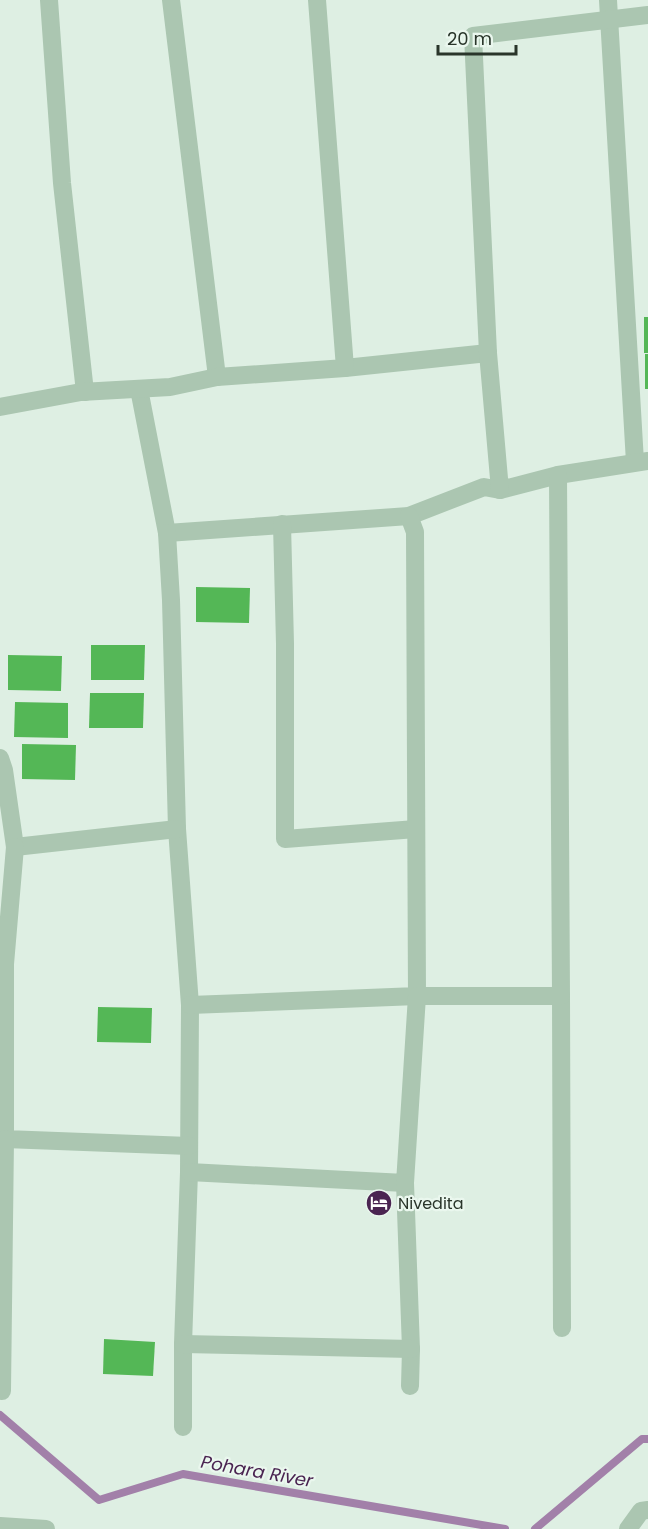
<svg xmlns="http://www.w3.org/2000/svg" width="648" height="1529" font-family="Poppins,sans-serif">
<style>
.lines{fill:none;stroke-linecap:round;stroke-linejoin:round}
.stream{stroke:#a280a9;stroke-width:8}
.building{fill:#54b756}
.minor{stroke:#abc6b1;stroke-width:18}
.labels{text-anchor:middle;dominant-baseline:central;stroke-width:4.5;stroke-linejoin:round;paint-order:stroke}
.poi-label{font-size:16px;fill:#29352a;stroke:#eaf7ee;text-anchor:start}
.water-label{font-size:18px;font-style:italic;fill:#4a2451;stroke:#eaf7ee}
</style>
<rect width="100%" height="100%" fill="#deefe3"/>
<g class="lines">
<g class="stream">
<path d="M0,1415L99,1500L183,1474L505,1529"/>
<path d="M535,1529L642,1439H648"/>
</g>
</g>
<g class="building">
<rect x="644" y="317" width="4" height="36"/>
<rect x="645" y="354" width="3" height="35"/>
<path d="M196,587L250,588L249,623L196,622Z"/>
<path d="M91,645H145L144,680H91Z"/>
<path d="M8,655L62,656L61,691L8,690Z"/>
<path d="M90,693H144L143,728H89Z"/>
<path d="M15,702L68,703V738L14,737Z"/>
<path d="M22,744L76,745L75,780L22,779Z"/>
<path d="M98,1007L152,1008L151,1043L97,1042Z"/>
<path d="M104,1339L155,1342L153,1376L103,1374Z"/>
</g>
<g class="lines">
<g class="minor">
<path d="M49,0L62,183L85,392"/>
<path d="M171,0L217,377"/>
<path d="M608,0L635,462"/>
<path d="M345,368L488,353"/>
<path d="M139,389L167,533L409,516L484,487L500,490L558,475L648,461"/>
<path d="M0,407L81,392L170,387L217,377L345,368L317,0"/>
<path d="M500,490L488,353L473,36L648,15"/>
<path d="M282,524L285,644V839L416,829"/>
<path d="M167,533L171,600L177,829L190,1005L189,1172L183,1344V1427"/>
<path d="M0,758L4,770L15,847L177,829"/>
<path d="M15,847L5,964V1139L189,1146"/>
<path d="M561,996L562,1328"/>
<path d="M190,1005L417,996L415,532L409,516"/>
<path d="M189,1172L405,1183L417,996H561L558,475"/>
<path d="M405,1183L411,1349L410,1386"/>
<path d="M183,1344L411,1349"/>
<path d="M2,1391L5,1139"/>
<path d="M0,1526L46,1529"/>
<path d="M628,1529L641,1511L648,1510"/>
</g>
</g>
<defs>
<symbol id="hotel-disc" viewBox="-11 -11 22 22"><circle r="9.5" fill="#4a2451" stroke="#eaf7ee"/><path d="M-6-4.5h1.5V1H6V5H4.5V3h-9V5H-6ZM-4 0a1.8 1.8 0 1 1 3.6 0ZM.5 0V-2.5h3Q6-2.5 6 0Z" fill="#fff"/></symbol>
</defs>
<g fill-rule="evenodd">
<use href="#hotel-disc" x="364" y="1188" width="30" height="30"/>
</g>
<g class="labels">
<g class="poi-label">
<text x="398" y="1203">Nivedita</text>
</g>
<g class="water-label">
<text transform="translate(257 1471) rotate(10)">Pohara River</text>
</g>
</g>
<path d="M438 45v9h78v-9" fill="none" stroke="#29352a" stroke-width="3"/>
<text x="447" y="45" font-size="18" fill="#29352a" stroke="#eaf7ee" stroke-width="4.5" paint-order="stroke">20 m</text>
</svg>
